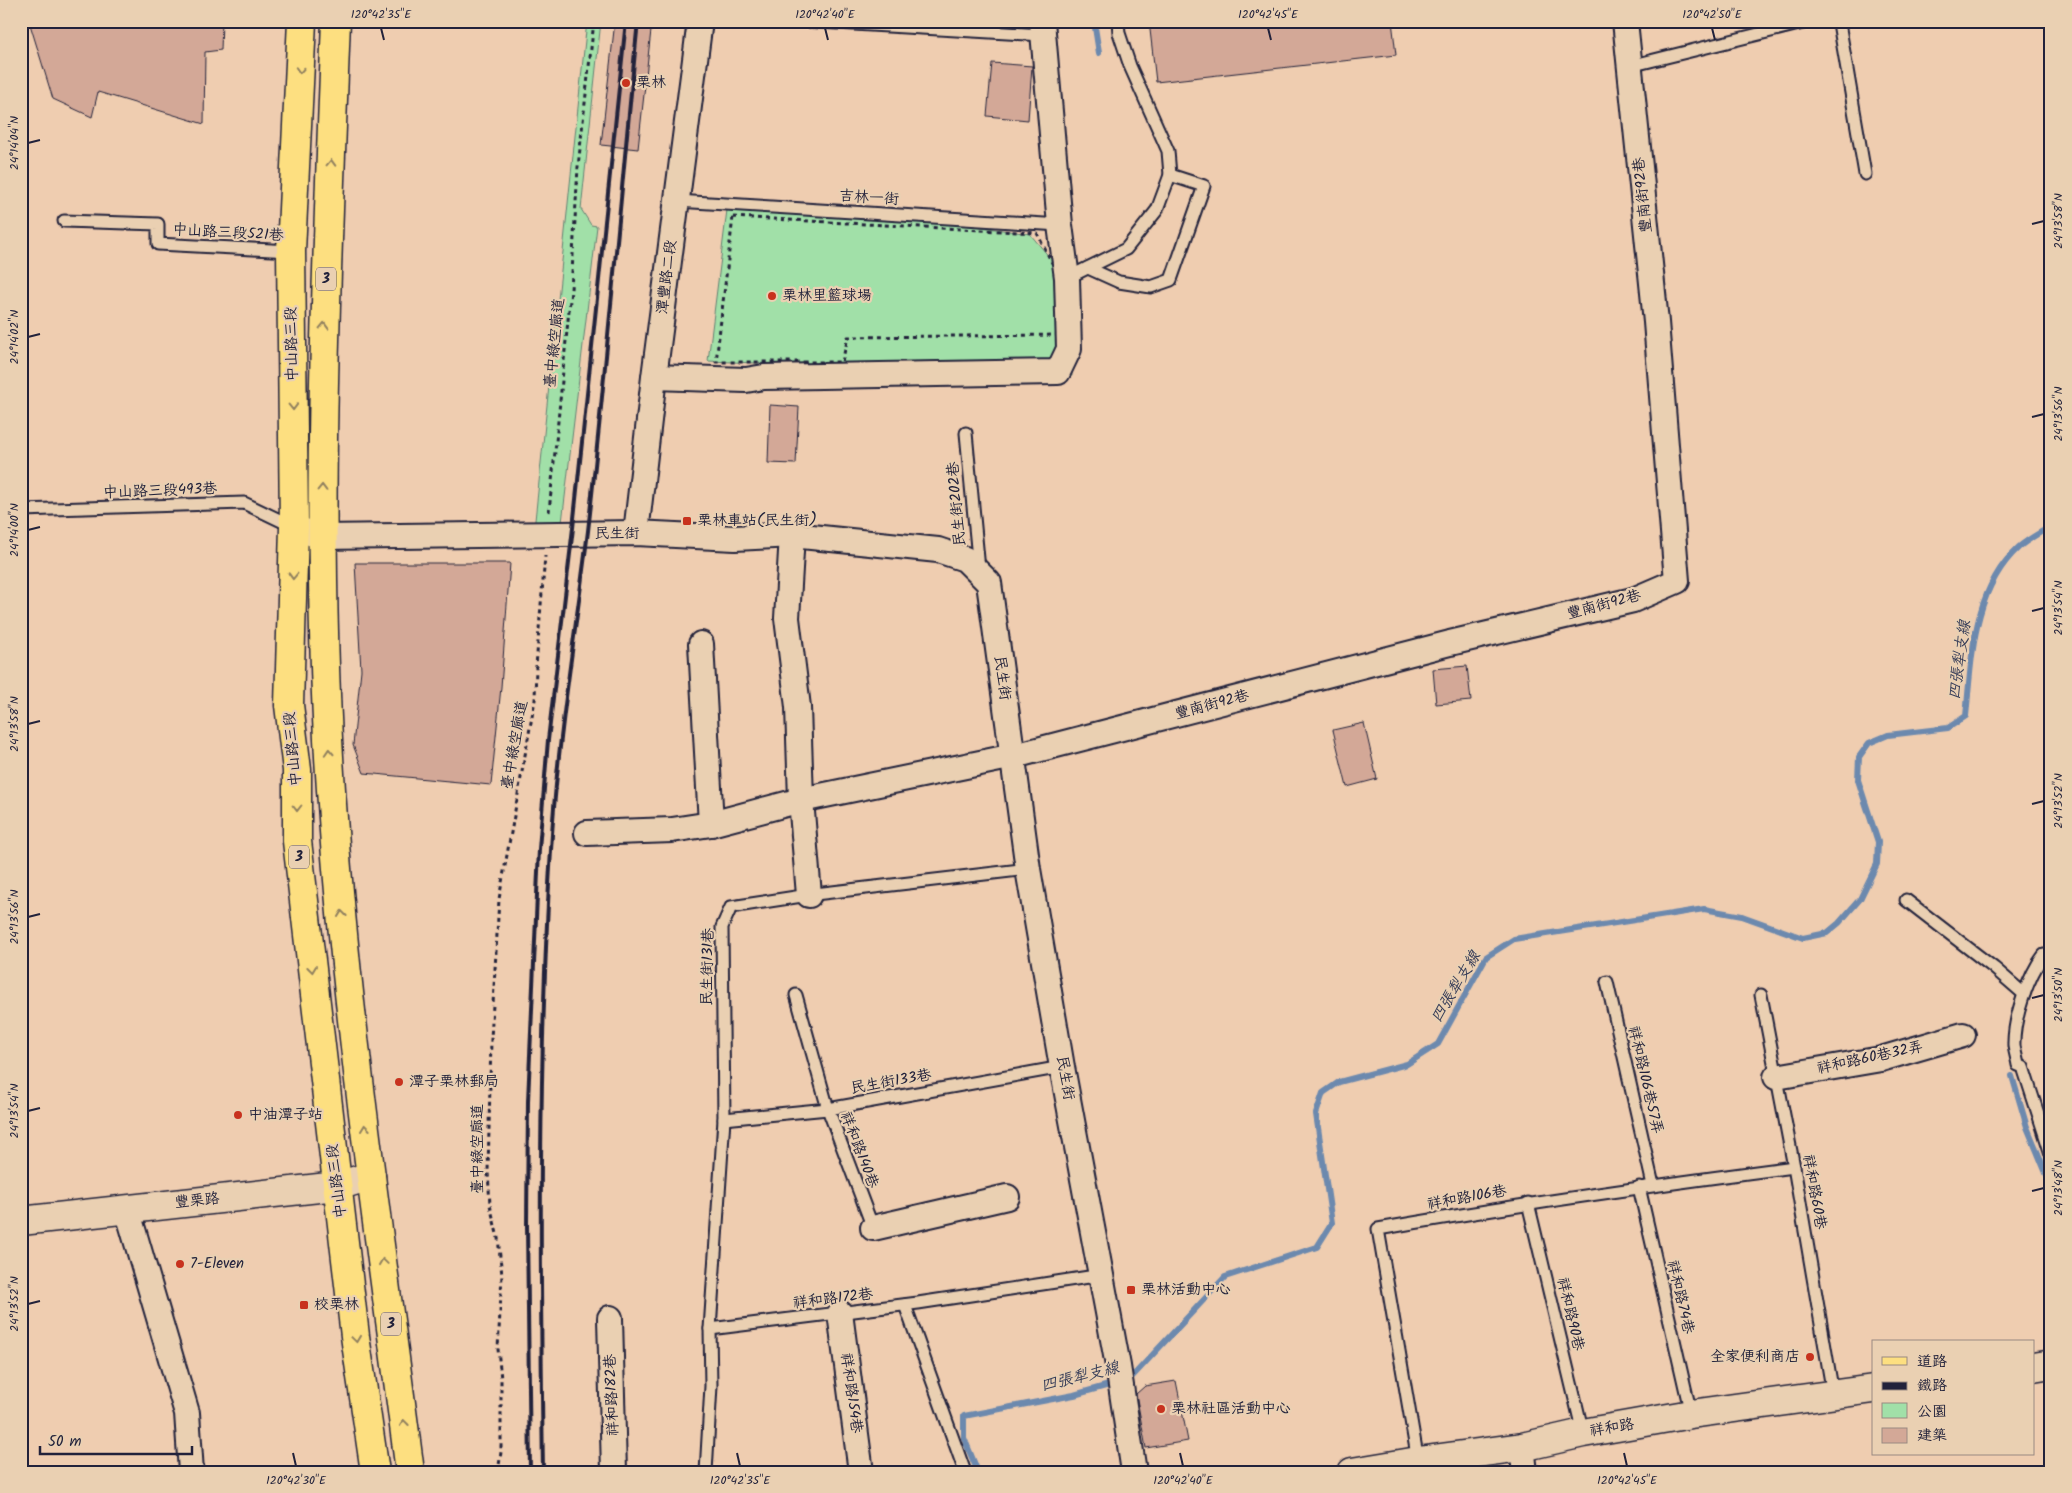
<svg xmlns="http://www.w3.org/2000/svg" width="2072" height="1493" font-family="Kalam,'LXGW WenKai TC',sans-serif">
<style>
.green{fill:#a1e0a8;stroke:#628172}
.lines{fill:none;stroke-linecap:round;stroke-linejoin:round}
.stream{stroke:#6c89ae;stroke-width:6}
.building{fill:#d3a897;stroke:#22223b}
.lane-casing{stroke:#22223b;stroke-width:15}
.street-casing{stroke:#22223b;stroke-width:28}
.secondary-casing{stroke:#22223b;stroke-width:31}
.primary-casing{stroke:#22223b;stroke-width:31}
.path{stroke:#22223b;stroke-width:3;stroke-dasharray:4 4;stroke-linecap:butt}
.lane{stroke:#ead0b2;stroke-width:11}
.street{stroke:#ead0b2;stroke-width:24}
.secondary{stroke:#ead0b2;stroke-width:28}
.primary{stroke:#fddf80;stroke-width:28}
.rail{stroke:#22223b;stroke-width:4}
.oneway{stroke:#90805e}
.ticks{fill:none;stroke:#22223b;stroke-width:2}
.poi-dot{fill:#c8321e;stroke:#ead0b2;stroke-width:2}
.labels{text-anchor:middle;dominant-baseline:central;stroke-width:4.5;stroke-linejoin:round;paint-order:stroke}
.shield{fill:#ead0b2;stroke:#5e565f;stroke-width:1}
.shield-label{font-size:14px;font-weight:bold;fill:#22223b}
.poi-label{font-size:15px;fill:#22223b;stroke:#ead0b2;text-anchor:start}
.street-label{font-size:15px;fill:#22223b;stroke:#ead0b2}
.water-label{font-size:16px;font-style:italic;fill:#353c58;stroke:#ead0b2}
.neatline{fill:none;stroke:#22223b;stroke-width:2}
.ticks-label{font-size:12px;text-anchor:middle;fill:#22223b}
</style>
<rect width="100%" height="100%" fill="#efcdb0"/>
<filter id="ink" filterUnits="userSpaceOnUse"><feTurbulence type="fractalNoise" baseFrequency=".02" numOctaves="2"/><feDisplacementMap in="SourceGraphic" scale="10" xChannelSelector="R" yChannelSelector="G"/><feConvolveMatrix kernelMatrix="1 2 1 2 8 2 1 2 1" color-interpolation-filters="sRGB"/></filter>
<g filter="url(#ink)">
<g class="green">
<path d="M587,21H601L581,209L591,225L597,226L561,531L534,530Z"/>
<path d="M728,202L974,226L1030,234L1067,278L1069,349L1072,376L708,361Z"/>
</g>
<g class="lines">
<g class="stream">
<path d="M1094,21L1099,53"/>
<path d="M2045,952L2051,946"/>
<path d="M2012,1076L2027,1127L2051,1185"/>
<path d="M1126,1380L1130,1379L1225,1277L1317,1247L1332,1223L1316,1114L1323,1093L1339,1082L1407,1064L1438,1044L1486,957L1514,939L1704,909L1742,916L1803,938L1827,933L1839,923L1860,899L1877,864L1878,842L1858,780L1859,757L1869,743L1888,735L1948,728L1966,716C1972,658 1972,590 2019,547C2028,539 2040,533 2051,526"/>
<path d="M978,1472L964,1438V1416L1074,1395L1116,1383"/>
</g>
</g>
<g class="building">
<path d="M29,21H222L221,50L205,52L204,124L98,92L92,117L53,99Z"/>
<path d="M615,21H652L638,149L601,145Z"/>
<path d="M1149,21H1392L1396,55L1156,82Z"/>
<path d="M992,63L1032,66L1028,120L987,116Z"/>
<path d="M770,405L799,407L796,464L768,463Z"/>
<path d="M355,563H510L501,687L491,785L364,773L353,745L361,670Z"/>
<path d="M1467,666L1471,701L1436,704L1433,669Z"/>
<path d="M1364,723L1377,779L1347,787L1333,730Z"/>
<path d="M1176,1381L1188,1441L1146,1448L1136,1394L1145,1386Z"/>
</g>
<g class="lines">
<defs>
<g id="lane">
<path d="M802,21L1043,35"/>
<path d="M1837,21L1839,23L1865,174"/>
<path d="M1630,66L1811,21"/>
<path d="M677,201L1060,225"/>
<path d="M64,221L158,224V244L291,251"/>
<path d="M1088,268L1119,282L1151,287L1171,280L1204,186L1170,175"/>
<path d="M1067,278L1126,249L1157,210L1170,175L1168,151L1130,66L1119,33L1118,21"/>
<path d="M966,433L979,569"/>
<path d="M21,510L244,503L292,526"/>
<path d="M1906,900L1994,968L2024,994"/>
<path d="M2044,955C2028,976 2013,1019 2014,1046C2015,1052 2017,1059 2018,1065L2023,1067L2051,1154"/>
<path d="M1607,982L1653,1185"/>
<path d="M796,995L828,1109L873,1228"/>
<path d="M1761,995L1794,1167L1833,1394"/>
<path d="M724,1119L828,1109L1062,1067"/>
<path d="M1639,1187L1691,1414"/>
<path d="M1528,1203L1583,1433"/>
<path d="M905,1305L965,1472"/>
<path d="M710,1329L918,1303L1102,1275"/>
<path d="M1418,1461L1378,1229C1516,1205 1655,1185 1794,1167"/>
<path d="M706,1472L711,1386L710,1329L724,1119L722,927L731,907L815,894L1028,869"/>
</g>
<g id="street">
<path d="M654,377L746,380L764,377L1058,372L1069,349L1067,278L1060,225L1042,21"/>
<path d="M294,527L321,537L636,533L735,538L792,535L938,550L965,559L989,583L1028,869L1062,1067L1118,1366L1134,1472"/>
<path d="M636,533L654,377L700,21"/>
<path d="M792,535L787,618L798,707L801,800L809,895"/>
<path d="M701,644L711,824"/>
<path d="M587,833L672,830L711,824L801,800L1014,756L1450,643L1633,600L1677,581L1656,322L1625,21"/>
<path d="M1776,1077L1881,1059L1963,1035"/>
<path d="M127,1209L187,1413L191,1472"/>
<path d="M873,1228L1007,1197"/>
<path d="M840,1313L861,1472"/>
<path d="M610,1318L614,1472"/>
<path d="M1522,1447L1525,1472"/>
</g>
<g id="secondary">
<path d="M21,1221L337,1186L371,1176"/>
<path d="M2033,1367L2051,1364"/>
<path d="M1352,1472L1418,1461L1522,1447L1583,1433L1691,1414L1873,1389"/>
</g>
<g id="primary">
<path d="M302,21L291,251L294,527L289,705L297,770V841L355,1336L375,1472"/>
<path d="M336,21C326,287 313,553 333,818C349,1037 382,1254 410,1472"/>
</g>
</defs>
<use href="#lane" class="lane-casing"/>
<use href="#street" class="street-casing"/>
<use href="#secondary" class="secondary-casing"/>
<use href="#primary" class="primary-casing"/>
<g class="path">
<path d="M733,217L1037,233L1060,279L1063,335L848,337L842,362H716Z"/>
<path d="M549,512L571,290L578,167L594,21"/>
<path d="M498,1472L501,1452V1379L498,1349L502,1275L498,1238L490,1205L488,1172L491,1039L499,899L535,700L536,666L545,556"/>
</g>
<use href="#lane" class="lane"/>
<use href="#street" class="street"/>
<use href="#secondary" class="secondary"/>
<use href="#primary" class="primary"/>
<g class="rail">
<path d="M530,1472L527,1226L528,1101L539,849L548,740L573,528L626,21"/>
<path d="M543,1472C540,1264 538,1057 551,850C557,743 575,637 588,531C607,361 621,191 638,21"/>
</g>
</g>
<defs><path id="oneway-chevron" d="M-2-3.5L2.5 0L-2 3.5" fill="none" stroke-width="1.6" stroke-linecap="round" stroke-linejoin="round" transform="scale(1.25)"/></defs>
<g class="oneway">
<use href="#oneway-chevron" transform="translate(300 70) rotate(93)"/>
<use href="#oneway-chevron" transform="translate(331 163) rotate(-88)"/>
<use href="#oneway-chevron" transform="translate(324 326) rotate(-88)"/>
<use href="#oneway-chevron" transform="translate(293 407) rotate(89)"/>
<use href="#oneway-chevron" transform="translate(322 488) rotate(-89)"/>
<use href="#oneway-chevron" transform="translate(293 576) rotate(92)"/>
<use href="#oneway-chevron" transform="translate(329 752) rotate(-93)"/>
<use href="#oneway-chevron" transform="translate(297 808) rotate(90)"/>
<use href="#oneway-chevron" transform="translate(342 914) rotate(-96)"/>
<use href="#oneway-chevron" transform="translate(312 969) rotate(83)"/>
<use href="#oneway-chevron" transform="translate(365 1128) rotate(-97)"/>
<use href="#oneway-chevron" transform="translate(383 1262) rotate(-98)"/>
<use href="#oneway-chevron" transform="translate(356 1339) rotate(82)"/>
<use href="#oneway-chevron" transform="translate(404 1423) rotate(-97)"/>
</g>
</g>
<path class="ticks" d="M381,28L384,40M825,28L828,40M1268,28L1271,40M1712,28L1715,40M28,143L40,140M2032,224L2044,221M28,337L40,334M2032,417L2044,414M28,530L40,527M2032,611L2044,608M28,724L40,721M2032,804L2044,801M28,917L40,914M2032,998L2044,995M28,1111L40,1108M2032,1191L2044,1188M28,1304L40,1301M293,1453L296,1466M737,1453L740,1466M1180,1453L1183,1466M1624,1453L1627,1466"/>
<g class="poi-dot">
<circle cx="626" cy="83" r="5"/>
<circle cx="772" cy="296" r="5"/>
<rect x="682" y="516" width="10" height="10" rx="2.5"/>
<circle cx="399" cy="1082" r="5"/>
<circle cx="238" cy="1115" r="5"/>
<circle cx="180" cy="1264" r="5"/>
<rect x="1126" y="1285" width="10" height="10" rx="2.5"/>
<rect x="299" y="1300" width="10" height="10" rx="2.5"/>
<circle cx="1810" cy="1357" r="5"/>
<circle cx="1161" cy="1409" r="5"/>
</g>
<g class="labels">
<g class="shield">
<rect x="316" y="267.5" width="20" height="23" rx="4"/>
<rect x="289" y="845.5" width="20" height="23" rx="4"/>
<rect x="381" y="1312.5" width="20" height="23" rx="4"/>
</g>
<g class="shield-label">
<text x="326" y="279">3</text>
<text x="299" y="857">3</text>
<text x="391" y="1324">3</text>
</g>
<g class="poi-label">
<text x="636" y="83">栗林</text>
<text x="782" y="296">栗林里籃球場</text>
<text x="697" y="521">栗林車站(民生街)</text>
<text x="409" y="1082">潭子栗林郵局</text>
<text x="248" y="1115">中油潭子站</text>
<text x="190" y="1264">7-Eleven</text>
<text x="1141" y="1290">栗林活動中心</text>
<text x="314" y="1305">校栗林</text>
<text x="1800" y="1357" text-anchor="end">全家便利商店</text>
<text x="1171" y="1409">栗林社區活動中心</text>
</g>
<g class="street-label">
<text transform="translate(1643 195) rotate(-96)">豐南街92巷</text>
<text transform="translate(869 198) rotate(4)">吉林一街</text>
<text transform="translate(228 233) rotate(3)">中山路三段521巷</text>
<text transform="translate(667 277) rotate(-83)">潭豐路二段</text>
<text transform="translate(555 343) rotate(-84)">臺中綠空廊道</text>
<text transform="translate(292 344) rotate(-91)">中山路三段</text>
<text transform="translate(160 491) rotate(-2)">中山路三段493巷</text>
<text transform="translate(957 504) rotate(-95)">民生街202巷</text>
<text x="617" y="534">民生街</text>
<text transform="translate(1604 605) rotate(-15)">豐南街92巷</text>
<text transform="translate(1002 678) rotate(82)">民生街</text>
<text transform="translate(1212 705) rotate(-15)">豐南街92巷</text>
<text transform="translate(515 745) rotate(-80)">臺中綠空廊道</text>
<text transform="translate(293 749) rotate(-95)">中山路三段</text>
<text transform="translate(708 967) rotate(-89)">民生街131巷</text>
<text transform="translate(1870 1058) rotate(-12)">祥和路60巷32弄</text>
<text transform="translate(1065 1078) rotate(80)">民生街</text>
<text transform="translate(1645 1080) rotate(77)">祥和路106巷57弄</text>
<text transform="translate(891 1082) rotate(-10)">民生街133巷</text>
<text transform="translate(478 1149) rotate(-90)">臺中綠空廊道</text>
<text transform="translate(859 1150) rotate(69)">祥和路140巷</text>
<text transform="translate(337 1181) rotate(-97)">中山路三段</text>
<text transform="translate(1814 1192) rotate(80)">祥和路60巷</text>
<text transform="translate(1467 1198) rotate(-10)">祥和路106巷</text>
<text transform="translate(197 1201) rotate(-6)">豐栗路</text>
<text transform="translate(1680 1297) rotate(77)">祥和路74巷</text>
<text transform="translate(833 1299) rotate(-7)">祥和路172巷</text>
<text transform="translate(1570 1314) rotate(77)">祥和路90巷</text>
<text transform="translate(851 1393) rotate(82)">祥和路154巷</text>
<text transform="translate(612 1395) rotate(-92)">祥和路182巷</text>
<text transform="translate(1612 1428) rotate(-10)">祥和路</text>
</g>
<g class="water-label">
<text transform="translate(1960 660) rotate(-82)">四張犁支線</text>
<text transform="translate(1456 987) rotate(-59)">四張犁支線</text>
<text transform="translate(1080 1377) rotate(-14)">四張犁支線</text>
</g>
</g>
<rect width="2072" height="1493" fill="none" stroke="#ead0b2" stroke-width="55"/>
<rect x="1872" y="1340" width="162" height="115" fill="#ead0b2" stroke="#9a8a82"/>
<rect x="1882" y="1357" width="25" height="8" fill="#fddf80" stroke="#9a8a82"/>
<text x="1917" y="1366" font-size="15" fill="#22223b">道路</text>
<rect x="1882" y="1382" width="25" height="8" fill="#22223b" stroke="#9a8a82"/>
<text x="1917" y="1390" font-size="15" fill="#22223b">鐵路</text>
<rect x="1882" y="1403" width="25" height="15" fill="#a1e0a8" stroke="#9a8a82"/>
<text x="1917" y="1416" font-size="15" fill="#22223b">公園</text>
<rect x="1882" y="1428" width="25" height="15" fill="#d3a897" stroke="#9a8a82"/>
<text x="1917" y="1440" font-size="15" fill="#22223b">建築</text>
<path d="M40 1446v8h152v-8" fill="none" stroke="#22223b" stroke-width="2.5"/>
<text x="48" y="1446" font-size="15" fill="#22223b" stroke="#ead0b2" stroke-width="4" paint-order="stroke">50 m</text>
<rect x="28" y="28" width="2016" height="1438" class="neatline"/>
<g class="ticks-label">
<text x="381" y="18">120°42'35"E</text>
<text x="825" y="18">120°42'40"E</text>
<text x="1268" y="18">120°42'45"E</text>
<text x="1712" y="18">120°42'50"E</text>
<text transform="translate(14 143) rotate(-90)" y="4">24°14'04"N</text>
<text transform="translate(2058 221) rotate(-90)" y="4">24°13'58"N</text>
<text transform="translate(14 337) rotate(-90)" y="4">24°14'02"N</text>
<text transform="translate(2058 414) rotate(-90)" y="4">24°13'56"N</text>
<text transform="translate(14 530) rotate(-90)" y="4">24°14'00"N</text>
<text transform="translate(2058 608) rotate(-90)" y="4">24°13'54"N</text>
<text transform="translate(14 724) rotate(-90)" y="4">24°13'58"N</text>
<text transform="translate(2058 801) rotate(-90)" y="4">24°13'52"N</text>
<text transform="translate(14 917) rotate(-90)" y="4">24°13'56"N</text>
<text transform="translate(2058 995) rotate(-90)" y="4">24°13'50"N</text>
<text transform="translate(14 1111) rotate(-90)" y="4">24°13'54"N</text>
<text transform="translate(2058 1188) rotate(-90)" y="4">24°13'48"N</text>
<text transform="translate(14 1304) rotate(-90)" y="4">24°13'52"N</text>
<text x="296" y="1484">120°42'30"E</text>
<text x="740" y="1484">120°42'35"E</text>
<text x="1183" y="1484">120°42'40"E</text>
<text x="1627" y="1484">120°42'45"E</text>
</g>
</svg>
